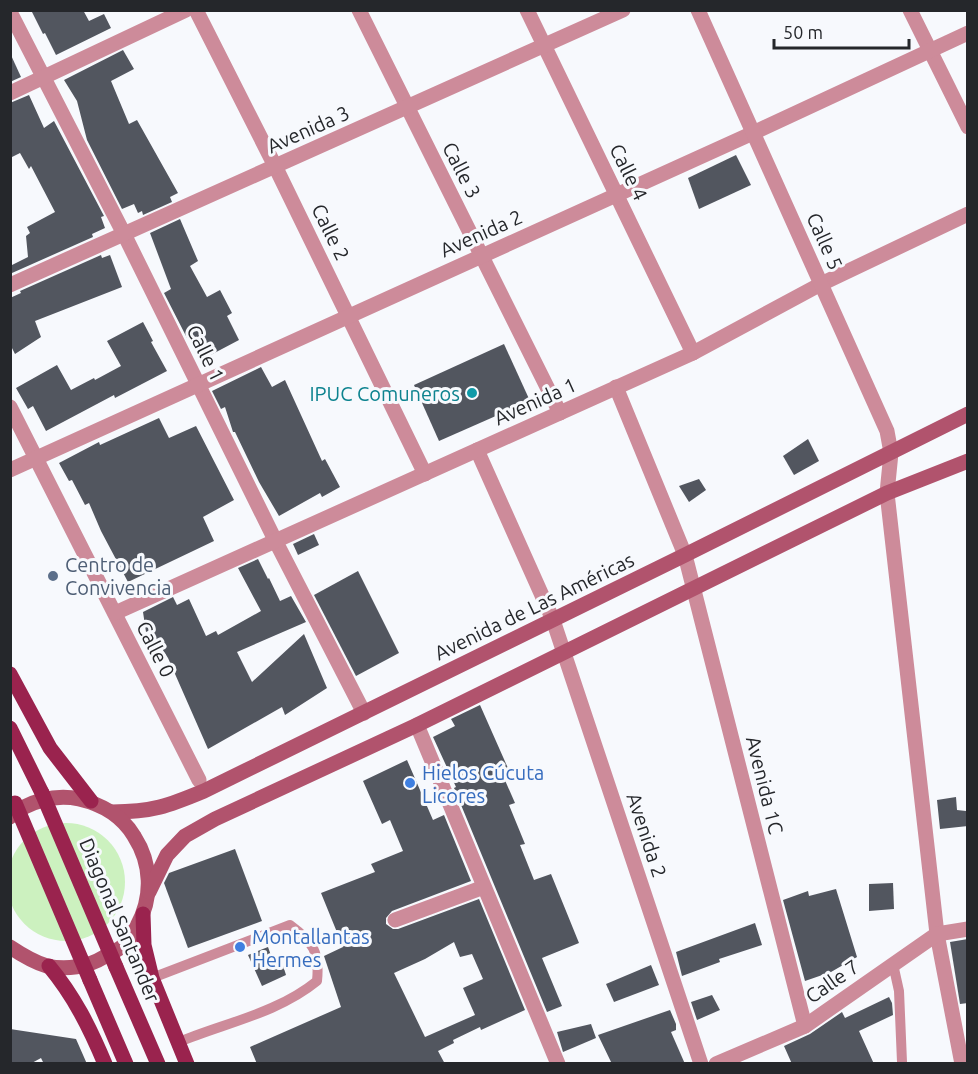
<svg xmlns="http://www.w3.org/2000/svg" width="978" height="1074" font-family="Ubuntu,sans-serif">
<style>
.green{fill:#ccf1bf}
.building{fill:#52565f;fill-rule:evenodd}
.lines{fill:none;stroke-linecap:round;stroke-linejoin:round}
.service{stroke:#cd8b9a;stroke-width:10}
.minor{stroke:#cd8b9a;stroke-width:15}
.tertiary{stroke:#cd8b9a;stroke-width:15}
.secondary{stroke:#b1536d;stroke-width:15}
.primary{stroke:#9a234e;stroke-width:15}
.primary-bridge{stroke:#9a234e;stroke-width:15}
.culture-dot{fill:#0f9aa8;stroke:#f7f9fd;stroke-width:2}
.service-dot{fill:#5c6f8a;stroke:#f7f9fd;stroke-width:2}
.shop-dot{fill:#3f7fe0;stroke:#f7f9fd;stroke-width:2}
.labels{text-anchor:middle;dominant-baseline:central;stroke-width:6;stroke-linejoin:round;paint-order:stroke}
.street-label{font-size:20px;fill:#25272b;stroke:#f7f9fd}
.culture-label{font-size:20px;fill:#0d838f;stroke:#f7f9fd;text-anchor:end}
.service-label{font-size:20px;fill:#4e5e75;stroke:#f7f9fd;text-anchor:start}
.shop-label{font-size:20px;fill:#366cbe;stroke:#f7f9fd;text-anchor:start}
</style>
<rect width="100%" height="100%" fill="#f7f9fd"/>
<circle class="green" cx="66" cy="882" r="59"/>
<g class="building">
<path d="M31,10H83L89,21L104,14L111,28L56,55L45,33L43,34Z"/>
<path d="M123,50L134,69L111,81L129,124L137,120L178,193L170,197L172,202L143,215L142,211L138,213L134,204L122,209L87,140L77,101L64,80Z"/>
<path d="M10,53L21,77L10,82Z"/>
<path d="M29,95L44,128L54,121L104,216L101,217L105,228L92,234L93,237L12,273L10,266L28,257L26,236L30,233L27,227L55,212L31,166L29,169L20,153L10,158V103Z"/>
<path d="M736,155L751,185L699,209L688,178Z"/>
<path d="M180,219L198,261L190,266L207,297L220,290L232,313L227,316L239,340L203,359L191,335L187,338L164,293L171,289L150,233Z"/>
<path d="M101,255L102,258L110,255L122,287L35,321L41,337L15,354L10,344V298L21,293L20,291Z"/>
<path d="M143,322L153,341L151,342L167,371L115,398L114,395L46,431L33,406L28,409L16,388L57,365L71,390L94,378L95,380L121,366L107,341Z"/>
<path d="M504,344L530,401L439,441L414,385Z"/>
<path d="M261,367L272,387L285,380L322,461L325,459L340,487L322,497L320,493L279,516L259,482L235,432H233L225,407L221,409L212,391Z"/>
<path d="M159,418L169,438L196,426L234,500L203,517L214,541L128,582L101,531L89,503L85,505L72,480L69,481L59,463L99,442L100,445Z"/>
<path d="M808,439L819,461L794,475L783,456Z"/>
<path d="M699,479L706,490L689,502L679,486Z"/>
<path d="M314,534L319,545L298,555L293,544Z"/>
<path d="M258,559L268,579L269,578L280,601L291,596L306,622L237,652L252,682L304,634L327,688L285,715L282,707L208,749L168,658L150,630L146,632L143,612L173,597L177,605L189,599L206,636L216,631L218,635L261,611L238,568Z"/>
<path d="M358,571L399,653L356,676L314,595Z"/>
<path d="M480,705L511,775L504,778L515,803L509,805L525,844L520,845L534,880L551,874L579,943L542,958L562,1006L547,1012L454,788L456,787L433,737L455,726L451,719Z"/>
<path d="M407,760L433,820L444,815L471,881L392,911L386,918V924L393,929H398L479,899L525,1010L481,1030L480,1027L453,1040L454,1043L438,1051L445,1064H257L250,1047L341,1007L324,956L343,947L321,893L375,872L371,864L403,851L390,820L382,824L363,781ZM454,942L460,957L472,954L483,979L463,988L475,1015L425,1037L394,973L425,959Z"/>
<path d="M956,797L957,810L966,811L968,826L940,829L937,800Z"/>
<path d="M235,849L262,921L188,948L164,883L169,873Z"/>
<path d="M893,883L894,909L869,911V884Z"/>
<path d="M836,889L857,957L831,972L805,981L783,900L808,891L809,896Z"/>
<path d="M755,923L762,945L719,959L720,962L682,976L676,952Z"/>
<path d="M968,939V1003L960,1004L950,942Z"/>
<path d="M268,947L273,961L281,959L286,975L262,986L248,955Z"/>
<path d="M651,965L659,985L614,1002L606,984Z"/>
<path d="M712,995L720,1010L697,1020L691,1002Z"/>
<path d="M889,997L892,1003L893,1015L859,1031L874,1064H792L784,1046L810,1034L842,1012L845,1018Z"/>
<path d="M670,1010L676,1024V1030L671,1032L685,1064H612L598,1035Z"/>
<path d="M591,1024L596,1038L563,1052L557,1032Z"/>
<path d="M10,1029L76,1039L87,1064H44L41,1058L30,1064H10Z"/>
</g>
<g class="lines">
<g class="service">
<path d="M893,964L899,991L902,1062"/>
<path d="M152,978L290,925C313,942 320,952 317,981C278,1013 225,1023 179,1042"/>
</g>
<g class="minor">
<path d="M196,10L275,166L425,474"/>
<path d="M359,10L560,413"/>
<path d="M527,10L693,353"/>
<path d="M910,10L968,127"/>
<path d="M10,12L124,234L276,542L364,713"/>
<path d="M10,93L186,10"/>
<path d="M10,285L623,10"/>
<path d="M616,387L685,555L805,1026"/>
<path d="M10,407L199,780"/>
<path d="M477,450L553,620L701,1064"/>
<path d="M10,470L753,133L968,33"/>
<path d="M887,493L937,934L962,1064"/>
<path d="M115,613L693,353L821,284L968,214"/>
<path d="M417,725L558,1064"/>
<path d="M395,920L484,887"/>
<path d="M716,1064L805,1026L937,934L968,929"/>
</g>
<path class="tertiary" d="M698,10L887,431L891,453L887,493"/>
<g class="secondary">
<path d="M112,812C152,812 168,806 204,791L685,555L968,414"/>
<path d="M10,817C28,801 55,794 79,799C101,804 122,816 134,836C152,864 153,897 137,926C133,932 129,941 124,945C119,950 110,953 104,957C88,967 66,970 47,966C33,962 22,955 10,947"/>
<path d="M149,892L167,855L185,836L215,819L417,725L887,493L968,461"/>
</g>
<g class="primary">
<path d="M10,674L50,748L91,801"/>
<path d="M10,728L42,793"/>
<path d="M143,914L144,945L152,978L187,1064"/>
<path d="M49,966C74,996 90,1028 105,1064"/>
<path d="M116,967L158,1064"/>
<path d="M90,980L126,1064"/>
</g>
<g class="primary-bridge">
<path d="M42,793L116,967"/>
<path d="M15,803L90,980"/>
</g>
</g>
<circle class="culture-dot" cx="472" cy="393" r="6"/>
<circle class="service-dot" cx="53" cy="576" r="6"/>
<g class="shop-dot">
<circle cx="410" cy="783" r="6"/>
<circle cx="240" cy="947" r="6"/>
</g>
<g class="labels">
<g class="street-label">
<text transform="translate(308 129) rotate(-24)">Avenida 3</text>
<text transform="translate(462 170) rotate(63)">Calle 3</text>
<text transform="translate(629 172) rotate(64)">Calle 4</text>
<text transform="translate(331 232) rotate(64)">Calle 2</text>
<text transform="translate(481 233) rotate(-24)">Avenida 2</text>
<text transform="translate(825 241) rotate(66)">Calle 5</text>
<text transform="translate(206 353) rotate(64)">Calle 1</text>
<text transform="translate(535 401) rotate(-24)">Avenida 1</text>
<text transform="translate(534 606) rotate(-26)">Avenida de Las Américas</text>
<text transform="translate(156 649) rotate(63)">Calle 0</text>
<text transform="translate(765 785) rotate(76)">Avenida 1C</text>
<text transform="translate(647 835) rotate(72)">Avenida 2</text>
<text transform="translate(120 920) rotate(67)">Diagonal Santander</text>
<text transform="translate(832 981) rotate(-35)">Calle 7</text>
</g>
<g class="culture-label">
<text x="460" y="393">IPUC Comuneros</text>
</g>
<g class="service-label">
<text x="65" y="564">Centro de<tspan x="65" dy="23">Convivencia</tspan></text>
</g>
<g class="shop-label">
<text x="422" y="772">Hielos Cúcuta<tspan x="422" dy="23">Licores</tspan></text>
<text x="252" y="936">Montallantas<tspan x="252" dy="23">Hermes</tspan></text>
</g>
</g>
<rect width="978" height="1074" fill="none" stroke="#25272b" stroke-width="24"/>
<path d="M774 39v9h135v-9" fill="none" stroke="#25272b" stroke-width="3"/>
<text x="783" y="39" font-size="18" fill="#25272b" stroke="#f7f9fd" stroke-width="4.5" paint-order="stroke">50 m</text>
</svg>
